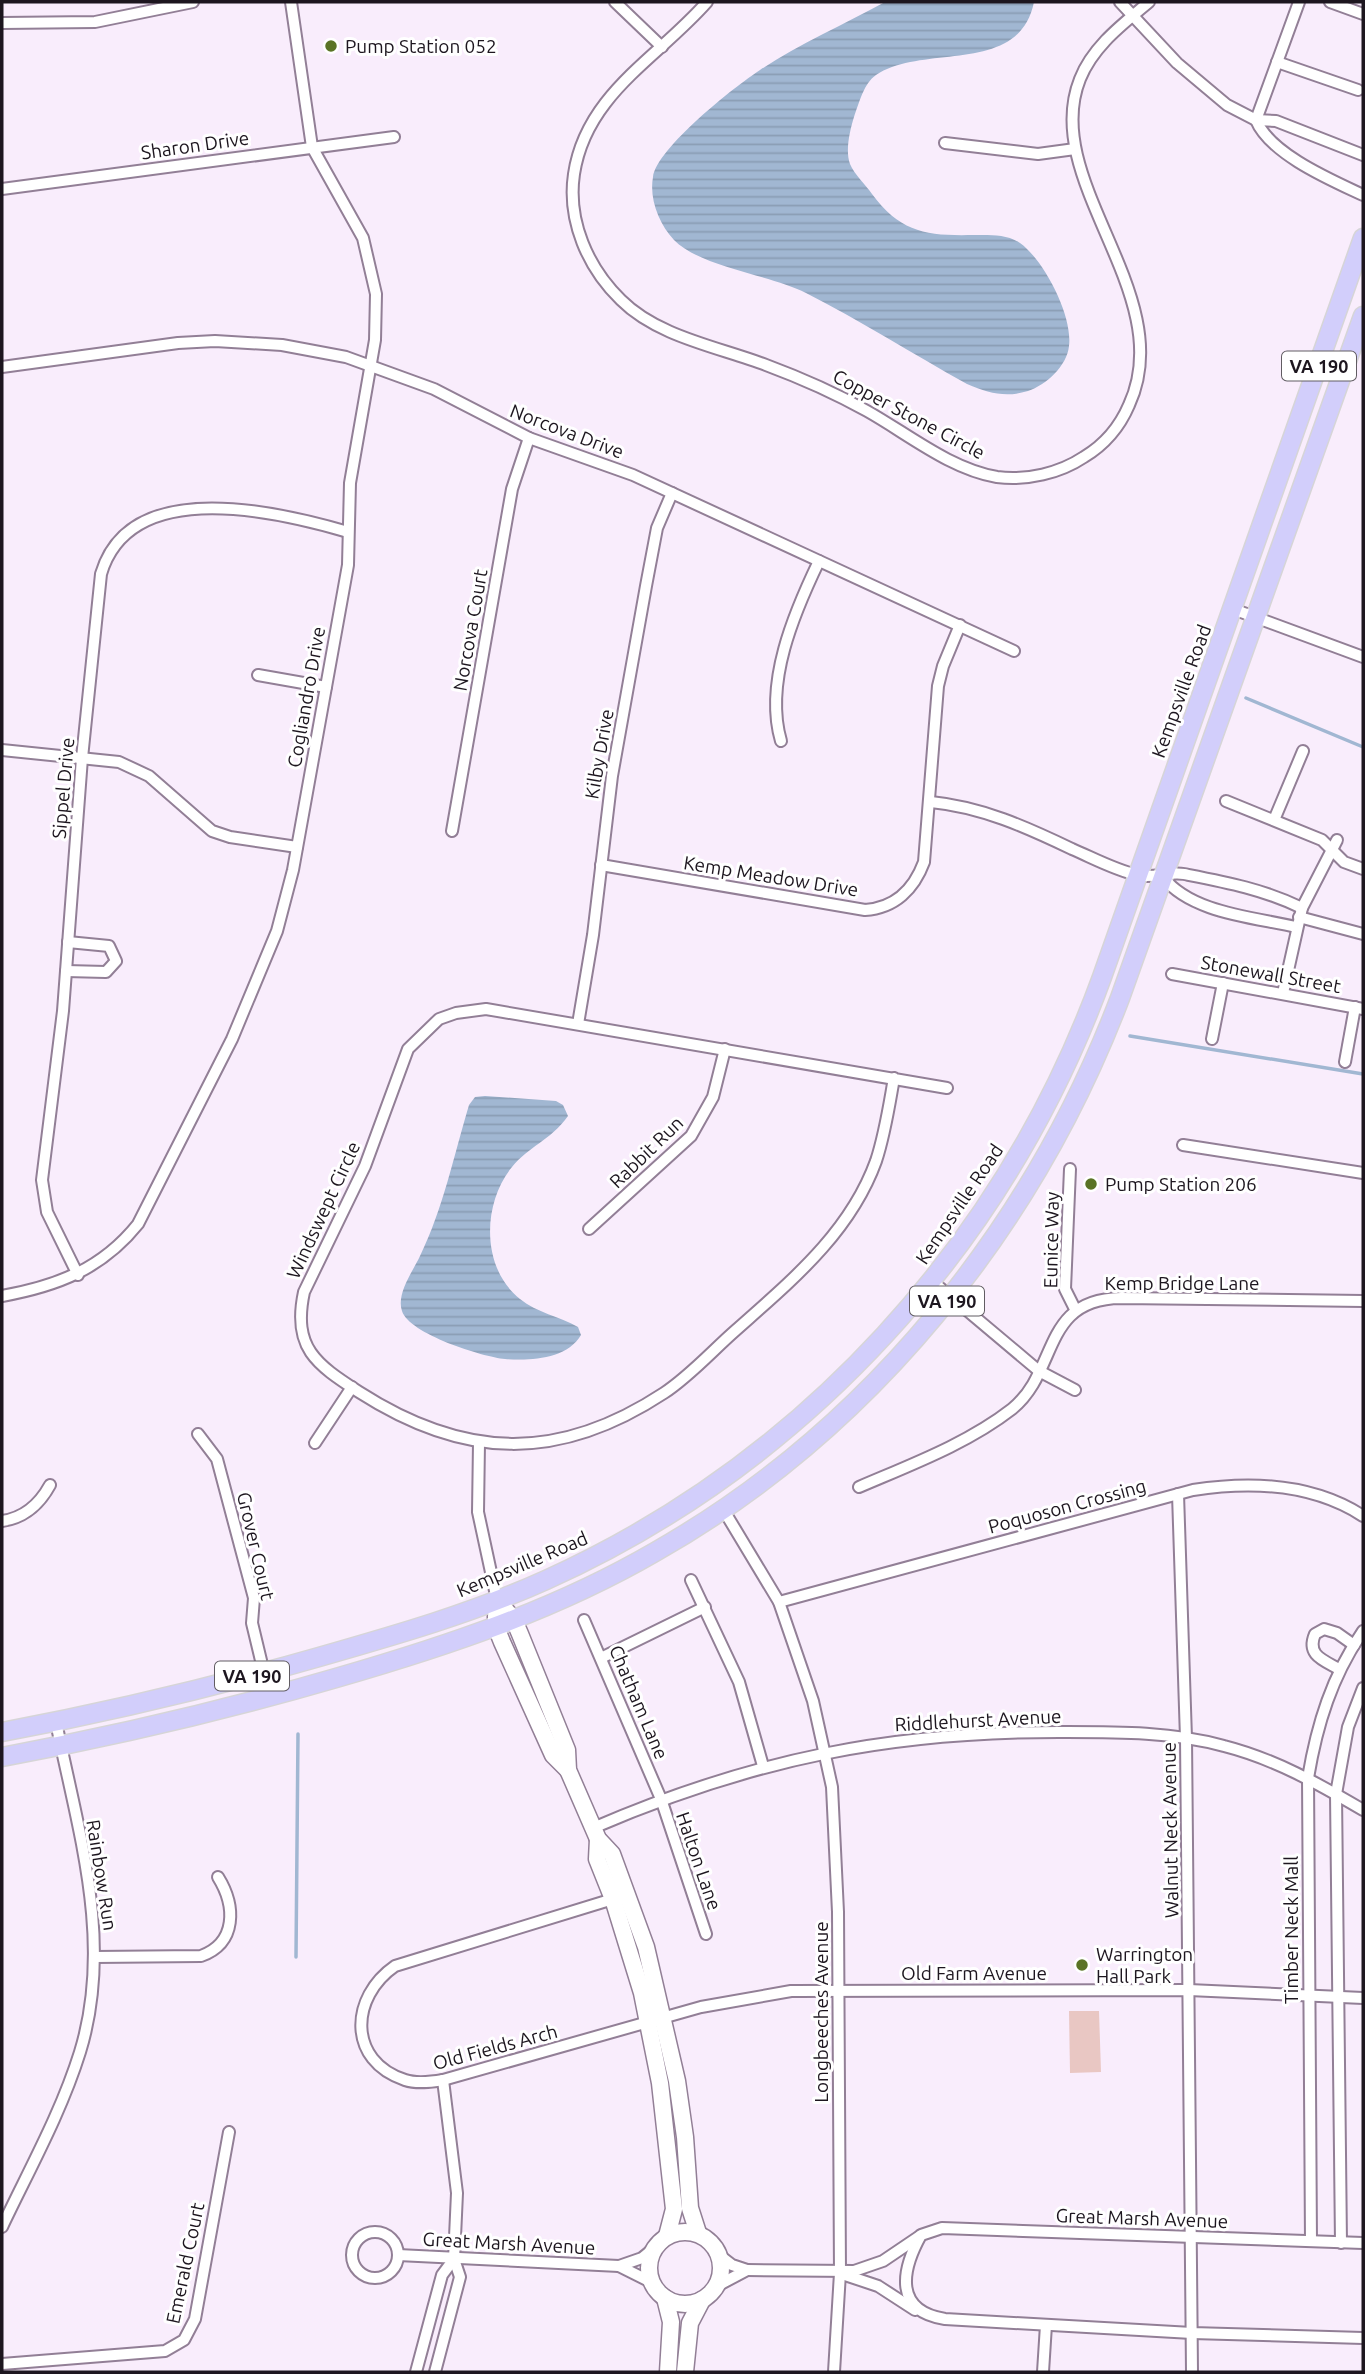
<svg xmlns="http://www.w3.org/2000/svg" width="1365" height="2374" font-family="Ubuntu,sans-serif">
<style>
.garden{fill:#e9c7c3}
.water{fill:url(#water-rules)}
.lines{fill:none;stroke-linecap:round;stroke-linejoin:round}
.stream{stroke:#a1b7d2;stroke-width:3.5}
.street-casing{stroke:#927f96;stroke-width:14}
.secondary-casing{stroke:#927f96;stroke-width:19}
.primary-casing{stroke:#d6d5d7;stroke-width:21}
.street{stroke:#fff;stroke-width:10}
.secondary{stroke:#fff;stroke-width:16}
.primary{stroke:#d2cefb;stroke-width:18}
.poi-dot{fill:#5a7325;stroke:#fff;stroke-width:2.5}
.labels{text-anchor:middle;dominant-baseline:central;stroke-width:6;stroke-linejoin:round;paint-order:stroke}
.shield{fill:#fff;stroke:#615c62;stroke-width:2}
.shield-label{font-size:18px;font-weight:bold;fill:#1d161f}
.poi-label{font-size:19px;fill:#1d161f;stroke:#fff;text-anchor:start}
.street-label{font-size:19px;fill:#1d161f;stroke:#fff}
</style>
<defs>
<pattern id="water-rules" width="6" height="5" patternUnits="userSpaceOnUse" patternTransform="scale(1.75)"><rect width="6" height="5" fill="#a1b7d2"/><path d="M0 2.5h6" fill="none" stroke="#8a9db4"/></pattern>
</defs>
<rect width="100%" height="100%" fill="#f9edfc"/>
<path class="garden" d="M1069,2011H1099L1101,2072L1070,2073Z"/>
<g class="water">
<path d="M885,2H1034C1019,76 925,43 876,75C864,83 859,103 854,117C850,130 845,151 850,164C854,174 866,185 872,194C901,233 927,236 974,235C990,235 1007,234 1020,243C1044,260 1073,316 1069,346C1067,366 1046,385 1028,391C1005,398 989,393 967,384C913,354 861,321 806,293C771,275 700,267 674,240C659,224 649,199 653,177C657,148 734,87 760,70C797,45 845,24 885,2Z"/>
<path d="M485,1096L556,1101L563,1105L568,1116C550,1141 529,1146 512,1167C482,1204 481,1268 520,1299C537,1313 559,1316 578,1327L581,1335C567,1359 531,1361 505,1359C483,1357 409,1334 402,1311C396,1294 413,1271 420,1256C443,1209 454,1155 469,1105L475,1097Z"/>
</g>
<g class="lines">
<g class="stream">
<path d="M1246,698L1363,747"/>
<path d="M1130,1036L1363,1074"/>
<path d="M296,1957L298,1734"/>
</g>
<defs>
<g id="street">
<path d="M615,2L662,47"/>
<path d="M707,2C658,58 586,94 574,174C567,221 588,268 621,300C658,337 719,347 766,365C801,378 835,393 867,411C908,434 950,469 997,477C1027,481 1060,473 1084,457C1104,445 1120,426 1129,405C1180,295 1039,181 1080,79C1093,46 1123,24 1149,2"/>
<path d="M1120,2L1177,63L1227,105L1256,120L1276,121L1363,155"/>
<path d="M1330,2L1363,14"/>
<path d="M2,23L95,22L193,2"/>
<path d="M1277,62L1358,90"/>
<path d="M1256,120C1270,154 1331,180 1363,195"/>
<path d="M1256,120L1299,2"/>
<path d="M945,143L1038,154L1075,149"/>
<path d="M2,189L394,137"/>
<path d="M2,367L178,343L215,341L282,345L346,357L434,389L529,438L633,475L1014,651"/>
<path d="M1233,609L1363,657"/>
<path d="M258,675L326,687"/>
<path d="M781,741C764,683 794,613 819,561"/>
<path d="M2,750L119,762L149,776L212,831L230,837L297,847"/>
<path d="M1226,801L1322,840L1344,862L1363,869"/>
<path d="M931,802C982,807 1026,827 1072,849C1093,858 1115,870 1137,875C1153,879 1169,871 1184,874C1225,882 1263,889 1302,908"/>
<path d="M1274,820L1303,751"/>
<path d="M452,831L512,489L529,438"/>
<path d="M601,865L865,910C895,908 914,889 924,862L938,686L943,666L960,625"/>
<path d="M1163,877C1191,913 1253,917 1296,927"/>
<path d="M1299,917L1363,934"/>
<path d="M66,971L106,972L116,961L109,946L68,942"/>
<path d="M1172,974L1363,1009"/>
<path d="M1283,993L1302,908L1337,840"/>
<path d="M578,1024L593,935L612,776L646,586L657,528L672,493"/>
<path d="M1212,1039L1223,983"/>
<path d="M1345,1062L1355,1007"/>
<path d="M894,1078C889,1106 885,1134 876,1161C850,1233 791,1281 736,1330C713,1350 690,1376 664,1393C559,1462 465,1460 359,1392C316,1364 292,1348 304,1292L365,1166L408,1049L439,1019L456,1013L486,1009L947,1088"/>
<path d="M1183,1145L1363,1173"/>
<path d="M1070,1169L1065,1289L1075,1309"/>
<path d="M589,1229L691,1136L713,1097L725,1049"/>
<path d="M78,1275L47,1212L42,1180L63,1011L82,758L101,574C130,476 276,511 348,532"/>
<path d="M932,1281L1039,1371L1075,1390"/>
<path d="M2,1296C57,1286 102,1269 138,1224L232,1039L277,931L293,870L348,565L350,483L375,340L376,294L363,238L312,147L291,2"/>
<path d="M198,1434L217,1459L254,1598L252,1623L264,1673"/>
<path d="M315,1443L352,1387"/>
<path d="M479,1443L478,1512L497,1600"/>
<path d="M859,1487C910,1465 967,1444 1012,1409C1059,1371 1041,1299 1121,1298L1363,1301"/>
<path d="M1178,1494L1186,1738L1192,2372"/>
<path d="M723,1509L779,1602L813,1701L832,1787L838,1912L840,2273L834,2372"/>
<path d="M2,1521C24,1518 39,1505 50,1485"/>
<path d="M691,1580L739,1682L763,1766"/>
<path d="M779,1602L1193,1490C1251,1481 1312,1483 1363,1516"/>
<path d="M584,1620L661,1799L706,1934"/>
<path d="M601,1658L705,1607"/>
<path d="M1339,1669C1323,1660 1306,1655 1315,1634L1324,1629L1337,1633L1354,1645"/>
<path d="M593,1828C753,1759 892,1731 1067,1732C1119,1732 1174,1732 1224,1746C1275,1759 1319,1784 1363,1810"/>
<path d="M613,1899L395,1966C350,1997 347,2061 405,2080C417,2084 431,2082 443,2080L701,2007L791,1991L1189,1990L1363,1998"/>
<path d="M95,1957L201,1956C237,1943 236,1906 218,1877"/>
<path d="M2,2227C29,2170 61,2113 80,2052C114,1942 78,1831 56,1722"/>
<circle cx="375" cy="2255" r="23"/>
<path d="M1311,2241L1308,1778C1317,1724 1332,1676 1363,1631"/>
<path d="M1341,2243L1336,1794L1348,1727L1363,1688"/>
<path d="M1363,2243L942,2228L921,2235C901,2271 894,2311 945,2319L1192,2333L1363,2338"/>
<path d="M398,2255L619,2266"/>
<path d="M747,2270L854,2271L883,2261L920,2236"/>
<path d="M842,2274L878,2286L915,2310"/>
<path d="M651,2282L619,2266L642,2258L653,2249"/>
<path d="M717,2286L747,2270L732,2265L719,2255"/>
<path d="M2,2364L165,2351L184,2340L195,2319L229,2132"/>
<path d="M416,2372L442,2275L454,2259"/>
<path d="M435,2372L460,2277L454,2259L457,2193L443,2080"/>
<path d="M1043,2372L1046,2325"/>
</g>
<g id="secondary">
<path d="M497,1600L514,1620L520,1634L567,1750L568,1770L598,1839L612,1854L646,1947L677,2081L685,2137L690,2208L698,2233"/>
<path d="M496,1616V1627L502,1642L553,1755L568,1770"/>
<path d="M598,1839L597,1859L613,1899L642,1993L660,2083L674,2209L667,2236"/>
<circle cx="685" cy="2268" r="36"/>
<path d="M665,2298L671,2322L668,2372"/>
<path d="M685,2372L690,2323L702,2300"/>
</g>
<g id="primary">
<path d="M2,1732C109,1712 214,1687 319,1657C396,1635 473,1613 546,1580C805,1463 1005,1244 1102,977L1363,238"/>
<path d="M2,1757C115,1736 226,1710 336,1678C447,1646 555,1610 655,1552C870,1430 1033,1227 1120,998L1363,316"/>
</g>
</defs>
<use href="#street" class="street-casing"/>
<use href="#secondary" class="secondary-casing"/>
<use href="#primary" class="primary-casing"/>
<use href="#street" class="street"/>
<use href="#secondary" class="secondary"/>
<use href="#primary" class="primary"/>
</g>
<g class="poi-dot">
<circle cx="331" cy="46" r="7"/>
<circle cx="1091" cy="1184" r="7"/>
<circle cx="1082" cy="1965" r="7"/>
</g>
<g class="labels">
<g class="shield">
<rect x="1282" y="351.5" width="74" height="29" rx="5"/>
<rect x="910" y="1286.5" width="74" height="29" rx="5"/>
<rect x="215" y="1661.5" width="74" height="29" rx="5"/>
</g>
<g class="shield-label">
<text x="1319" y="366">VA 190</text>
<text x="947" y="1301">VA 190</text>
<text x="252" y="1676">VA 190</text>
</g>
<g class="poi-label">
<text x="345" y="46">Pump Station 052</text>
<text x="1105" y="1184">Pump Station 206</text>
<text x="1096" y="1954">Warrington<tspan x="1096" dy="22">Hall Park</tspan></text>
</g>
<g class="street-label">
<text transform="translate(195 145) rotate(-8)">Sharon Drive</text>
<text transform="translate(909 414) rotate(28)">Copper Stone Circle</text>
<text transform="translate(567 431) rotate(21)">Norcova Drive</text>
<text transform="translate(470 630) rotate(-80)">Norcova Court</text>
<text transform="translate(1181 691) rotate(-70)">Kempsville Road</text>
<text transform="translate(306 697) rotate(-80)">Cogliandro Drive</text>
<text transform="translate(599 754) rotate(-80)">Kilby Drive</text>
<text transform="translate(63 788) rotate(-85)">Sippel Drive</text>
<text transform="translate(771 876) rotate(9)">Kemp Meadow Drive</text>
<text transform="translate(1271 974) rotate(10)">Stonewall Street</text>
<text transform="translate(646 1152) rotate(-44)">Rabbit Run</text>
<text transform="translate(959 1204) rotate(-56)">Kempsville Road</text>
<text transform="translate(323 1210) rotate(-65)">Windswept Circle</text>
<text transform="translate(1051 1240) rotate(-89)">Eunice Way</text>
<text x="1182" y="1283">Kemp Bridge Lane</text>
<text transform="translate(1067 1506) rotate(-15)">Poquoson Crossing</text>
<text transform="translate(256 1546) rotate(77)">Grover Court</text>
<text transform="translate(522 1564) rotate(-23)">Kempsville Road</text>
<text transform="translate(639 1702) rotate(67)">Chatham Lane</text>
<text transform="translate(978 1720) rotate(-3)">Riddlehurst Avenue</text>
<text transform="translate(1170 1830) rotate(-91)">Walnut Neck Avenue</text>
<text transform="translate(699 1861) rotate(71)">Halton Lane</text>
<text transform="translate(102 1875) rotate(81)">Rainbow Run</text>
<text transform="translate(1291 1930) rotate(-90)">Timber Neck Mall</text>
<text x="974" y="1973">Old Farm Avenue</text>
<text transform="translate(821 2012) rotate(-90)">Longbeeches Avenue</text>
<text transform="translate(495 2047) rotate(-15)">Old Fields Arch</text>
<text transform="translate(1142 2218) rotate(2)">Great Marsh Avenue</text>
<text transform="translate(509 2243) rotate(3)">Great Marsh Avenue</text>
<text transform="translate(185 2263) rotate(-78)">Emerald Court</text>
</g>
</g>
<rect width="1365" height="2374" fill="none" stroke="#1d161f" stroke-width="7"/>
</svg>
